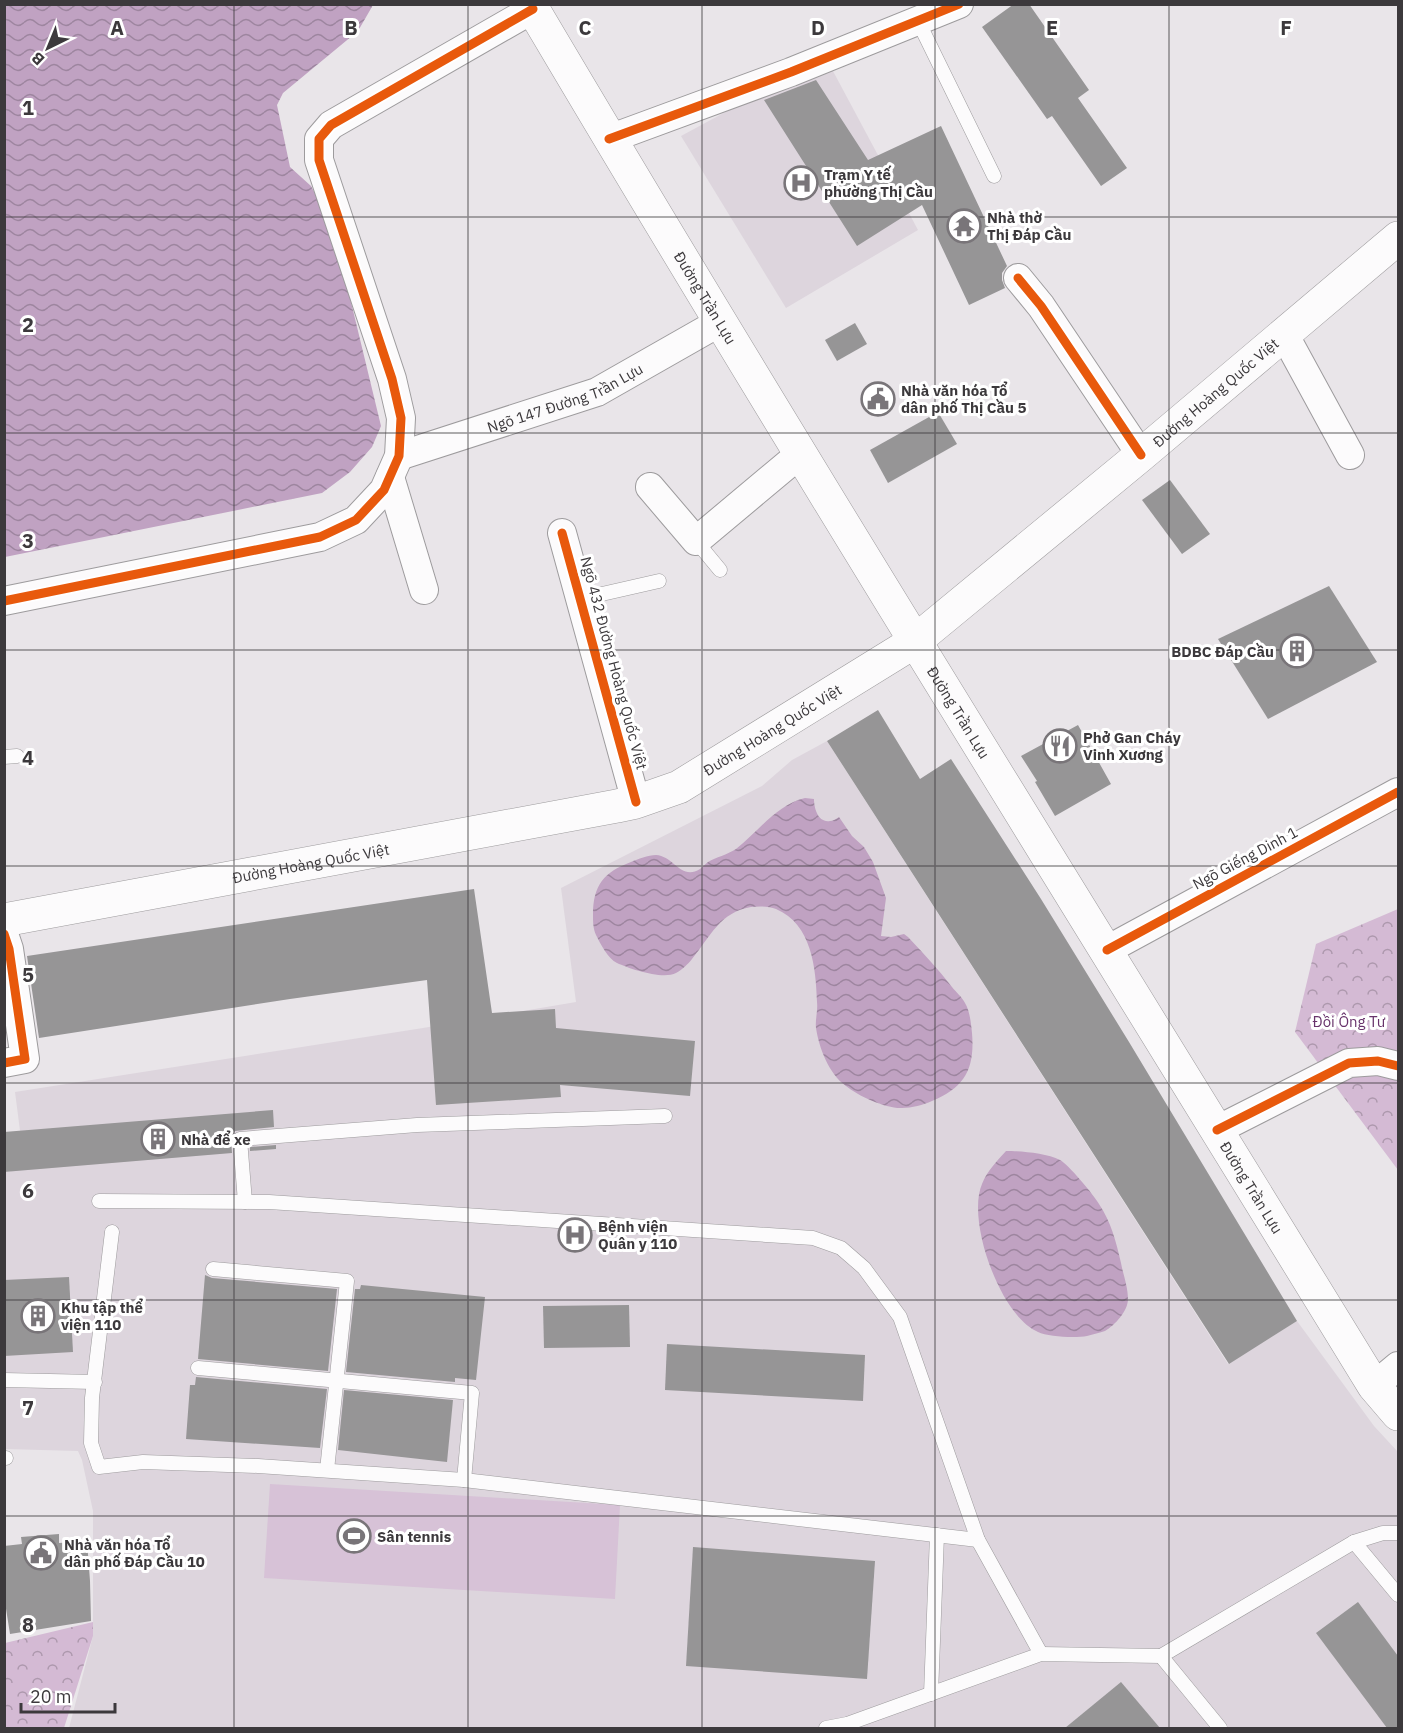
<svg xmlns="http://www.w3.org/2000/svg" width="1403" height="1733" font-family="'IBM Plex Sans',sans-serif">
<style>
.built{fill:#ddd5dd}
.grass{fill:#d7c2d7}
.forest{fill:url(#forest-crowns)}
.water{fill:url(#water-waves)}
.building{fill:#969596}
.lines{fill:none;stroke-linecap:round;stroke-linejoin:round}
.lane-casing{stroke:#9d9b9d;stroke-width:15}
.street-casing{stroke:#9d9b9d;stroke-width:30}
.secondary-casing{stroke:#9d9b9d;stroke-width:34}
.lane{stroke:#fcfbfc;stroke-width:14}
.street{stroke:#fcfbfc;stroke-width:28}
.secondary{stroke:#fcfbfc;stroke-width:33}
.cycleway-casing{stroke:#fff;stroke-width:13}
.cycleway{stroke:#e8590c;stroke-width:9}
.grid{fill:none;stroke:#3c393c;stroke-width:1.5;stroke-opacity:0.55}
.labels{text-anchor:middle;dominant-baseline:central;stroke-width:6;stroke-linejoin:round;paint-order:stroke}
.poi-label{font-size:15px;font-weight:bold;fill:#3c393c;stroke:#fff;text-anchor:start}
.street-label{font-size:15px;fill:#3c393c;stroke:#fff}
.park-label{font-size:15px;fill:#68336b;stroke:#fff}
.grid-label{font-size:20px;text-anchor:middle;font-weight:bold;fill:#3c393c;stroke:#fff;stroke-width:6;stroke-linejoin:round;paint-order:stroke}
</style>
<defs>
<pattern id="forest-crowns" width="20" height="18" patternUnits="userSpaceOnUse" patternTransform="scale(1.5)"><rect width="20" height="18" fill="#d4bad4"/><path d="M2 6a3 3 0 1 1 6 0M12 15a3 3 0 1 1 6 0" fill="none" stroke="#ad98ad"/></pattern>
<pattern id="water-waves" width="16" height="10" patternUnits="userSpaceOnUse" patternTransform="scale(1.5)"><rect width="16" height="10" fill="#c0a2c2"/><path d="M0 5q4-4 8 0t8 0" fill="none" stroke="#9d859f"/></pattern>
</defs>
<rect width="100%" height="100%" fill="#e9e5e9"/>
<g class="built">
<path d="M826,58L918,230L786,308L681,136Z"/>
<path d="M827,741L1228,1364L1297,1321L1374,1426L1398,1452V1728H69L93,1636V1511L82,1460L78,1451L5,1449V1172L25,1169L15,1092L423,1028L576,1002L561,888L762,786L792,760Z"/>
</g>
<path class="grass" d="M270,1484L620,1505L615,1599L264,1578Z"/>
<g class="forest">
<path d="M1398,909V1170L1295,1032L1316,944Z"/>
<path d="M93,1622V1636L64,1728H5V1643Z"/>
</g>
<g class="water">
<path d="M5,5H373L358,31L283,93L277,105L290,167L311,186L325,212L343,269L381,426L372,447L350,472L322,493L5,557Z"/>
<path d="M805,798L814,799C814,808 818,823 830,821C833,821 836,819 839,817L852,836L864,847L873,862L886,898L881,936L891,937L904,934L908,937C923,953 938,969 952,987C956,992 962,997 965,1003C970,1011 971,1024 972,1033C975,1068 965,1088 932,1101C923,1105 912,1108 902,1108C887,1109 858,1096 846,1086C829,1074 819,1048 816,1028C815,1020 818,1011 817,1002C816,969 812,924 776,909C769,906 759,906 751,907C720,912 710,937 692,959C688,964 682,970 676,973C663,980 630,969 617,963C608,959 600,943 596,935C593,928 593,922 593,915C593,885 604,872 631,862C638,859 648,855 656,855C674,856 681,881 700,869C703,867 705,864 708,862C716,857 727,855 736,849C758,832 776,805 805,798Z"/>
<path d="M1006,1151C1021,1151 1046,1153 1060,1160C1068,1164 1094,1195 1099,1204C1111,1222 1116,1241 1121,1263C1123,1274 1128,1287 1128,1299C1128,1311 1115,1325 1105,1331C1100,1333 1093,1334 1087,1336C1076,1338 1048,1337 1038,1332C1001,1317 966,1221 982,1184C987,1171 997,1161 1006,1151Z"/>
</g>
<g class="building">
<path d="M1014,4H1029L1089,90L1078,98L1127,168L1101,186L1052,116L1047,119L982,27Z"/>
<path d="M816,80L868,160L941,126L1007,266L1002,273V280L1005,288L969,305L922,205L857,246L764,100Z"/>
<path d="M855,323L867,344L837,361L825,340Z"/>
<path d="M938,412L957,444L888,483L870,450Z"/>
<path d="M1170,480L1210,534L1182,554L1142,500Z"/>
<path d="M1329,586L1377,662L1268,719L1218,639Z"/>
<path d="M878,710L920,779L951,759L1041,899L1129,1042L1297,1321L1229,1364L827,741Z"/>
<path d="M1078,725L1111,784L1055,816L1035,782L1037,781L1021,756Z"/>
<path d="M474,889L492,1013L555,1009L556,1028L695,1041L690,1096L560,1085L561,1097L436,1105L427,980L290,999L39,1038L27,956Z"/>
<path d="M273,1110L274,1127L235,1131L231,1139L232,1153L4,1172V1132Z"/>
<path d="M276,1145V1149L250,1151V1147Z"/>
<path d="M205,1275L212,1278L337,1289L328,1371L198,1359Z"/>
<path d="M69,1277L73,1352L4,1356V1280Z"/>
<path d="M361,1285L485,1297L476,1380L455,1378V1382L346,1372L355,1289H360Z"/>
<path d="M629,1305L630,1347L544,1348L543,1306Z"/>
<path d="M667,1344L865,1355L863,1401L665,1390Z"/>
<path d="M196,1377L327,1389L320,1448L186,1439L190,1385H195Z"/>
<path d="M344,1390L453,1400L447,1462L338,1450Z"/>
<path d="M59,1534V1543L87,1541L90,1581L91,1621L10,1634L4,1596V1546L22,1544L21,1537Z"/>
<path d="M693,1547L875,1561L867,1679L686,1666Z"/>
<path d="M1358,1602L1398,1656V1728H1387L1316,1633Z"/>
<path d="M1121,1682L1160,1728H1065Z"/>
</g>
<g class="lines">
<defs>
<g id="lane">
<path d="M918,21L994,176"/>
<path d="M696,541L720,570"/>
<path d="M580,599L659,581"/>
<path d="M4,757L17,756"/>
<path d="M99,1201L269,1202L813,1238L841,1248L864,1268L900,1317L978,1540L1041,1654"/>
<path d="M245,1202L240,1139L417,1125L665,1116"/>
<path d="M112,1232L92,1398L91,1443L99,1467L143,1462L258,1466L464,1480L978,1540"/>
<path d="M213,1269L347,1281L327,1470"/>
<path d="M198,1368L472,1393L464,1480"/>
<path d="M4,1380L95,1382"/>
<path d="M4,1458H6"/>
<path d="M1354,1542L1398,1595"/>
<path d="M931,1694L937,1535"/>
<path d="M826,1728L847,1724L1041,1654L1161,1656"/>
<path d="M1220,1728L1161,1656L1354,1542L1383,1533H1398"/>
</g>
<g id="street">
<path d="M609,139L791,72L959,4"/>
<path d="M1018,278L1041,306L1141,455"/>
<path d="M1284,334L1350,455"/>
<path id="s1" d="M399,456L597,392L720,322"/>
<path d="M390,477L424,590"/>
<path d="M650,487L696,541L800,454"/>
<path d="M562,533L636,802"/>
<path d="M4,601L320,537L356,520L384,490L399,456L401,418L392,379L319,160V139L331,125L533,9"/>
<path d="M4,934L9,949L25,1059L4,1063"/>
<path d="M1107,950L1398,792"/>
<path d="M1217,1130L1349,1063L1378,1061L1398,1066"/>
<path d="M1374,1386L1398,1366"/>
</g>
<g id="secondary">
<path id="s2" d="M530,4C805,469 1092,926 1374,1386L1398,1414"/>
<path id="s3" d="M4,920L617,806L636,802L679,787L914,642L1141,455L1398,238"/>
</g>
</defs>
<use href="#lane" class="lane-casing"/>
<use href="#street" class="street-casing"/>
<use href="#secondary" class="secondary-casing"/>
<use href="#lane" class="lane"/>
<use href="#street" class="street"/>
<use href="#secondary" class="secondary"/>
<defs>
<g id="cycleway">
<path d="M609,139L791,72L959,4"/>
<path d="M1018,278L1041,306L1141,455"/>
<path d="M562,533L636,802"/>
<path d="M4,601L320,537L356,520L384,490L399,456L401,418L392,379L319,160V139L331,125L533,9"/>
<path d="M4,934L9,949L25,1059L4,1063"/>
<path d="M1107,950L1398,792"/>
<path d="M1217,1130L1349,1063L1378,1061L1398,1066"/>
</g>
</defs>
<use href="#cycleway" class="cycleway-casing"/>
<use href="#cycleway" class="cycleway"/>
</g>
<path class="grid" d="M234,4V1728M468,4V1728M702,4V1728M935,4V1728M1169,4V1728M4,217H1398M4,433H1398M4,650H1398M4,866H1398M4,1083H1398M4,1300H1398M4,1516H1398"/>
<defs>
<symbol id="hospital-ring" viewBox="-11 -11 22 22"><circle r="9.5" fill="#fff" stroke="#797579" stroke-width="1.5"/><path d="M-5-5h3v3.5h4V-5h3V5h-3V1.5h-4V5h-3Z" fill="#797579"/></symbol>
<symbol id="temple-ring" viewBox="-11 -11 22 22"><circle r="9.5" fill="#fff" stroke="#797579" stroke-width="1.5"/><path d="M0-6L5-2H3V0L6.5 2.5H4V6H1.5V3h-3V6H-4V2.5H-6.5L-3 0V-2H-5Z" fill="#797579"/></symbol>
<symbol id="civic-ring" viewBox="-11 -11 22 22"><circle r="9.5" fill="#fff" stroke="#797579" stroke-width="1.5"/><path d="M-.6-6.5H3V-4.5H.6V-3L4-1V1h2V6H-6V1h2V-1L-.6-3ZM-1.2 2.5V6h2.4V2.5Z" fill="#797579"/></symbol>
<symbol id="building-ring" viewBox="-11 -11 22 22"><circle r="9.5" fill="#fff" stroke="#797579" stroke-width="1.5"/><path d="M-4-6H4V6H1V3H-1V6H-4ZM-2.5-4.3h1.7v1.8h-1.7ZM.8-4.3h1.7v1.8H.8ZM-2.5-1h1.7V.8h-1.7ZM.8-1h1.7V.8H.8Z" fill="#797579"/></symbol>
<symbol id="restaurant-ring" viewBox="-11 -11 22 22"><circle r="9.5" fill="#fff" stroke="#797579" stroke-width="1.5"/><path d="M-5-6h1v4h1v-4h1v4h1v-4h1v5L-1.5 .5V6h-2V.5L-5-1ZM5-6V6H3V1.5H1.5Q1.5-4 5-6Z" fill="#797579"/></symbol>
<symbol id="stadium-ring" viewBox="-11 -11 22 22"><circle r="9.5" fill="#fff" stroke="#797579" stroke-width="1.5"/><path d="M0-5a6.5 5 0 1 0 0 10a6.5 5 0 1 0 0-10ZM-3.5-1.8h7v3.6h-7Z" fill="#797579"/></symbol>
</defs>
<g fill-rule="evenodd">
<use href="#hospital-ring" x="782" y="164" width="38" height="38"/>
<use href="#temple-ring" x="945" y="207" width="38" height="38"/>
<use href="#civic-ring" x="859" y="380" width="38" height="38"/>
<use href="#building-ring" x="1278" y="632" width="38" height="38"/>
<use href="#restaurant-ring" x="1041" y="727" width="38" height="38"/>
<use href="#building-ring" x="139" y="1120" width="38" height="38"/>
<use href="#hospital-ring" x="556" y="1216" width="38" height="38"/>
<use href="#building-ring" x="19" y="1297" width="38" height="38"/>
<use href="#stadium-ring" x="335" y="1517" width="38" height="38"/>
<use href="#civic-ring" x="22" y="1534" width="38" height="38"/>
</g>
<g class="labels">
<g class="poi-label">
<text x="824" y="174">Trạm Y tế<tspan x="824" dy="17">phường Thị Cầu</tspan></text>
<text x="987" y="217">Nhà thờ<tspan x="987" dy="17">Thị Đáp Cầu</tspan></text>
<text x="901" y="390">Nhà văn hóa Tổ<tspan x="901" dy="17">dân phố Thị Cầu 5</tspan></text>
<text x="1274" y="651" text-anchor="end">BDBC Đáp Cầu</text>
<text x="1083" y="737">Phở Gan Cháy<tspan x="1083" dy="17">Vinh Xương</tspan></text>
<text x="181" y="1139">Nhà để xe</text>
<text x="598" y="1226">Bệnh viện<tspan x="598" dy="17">Quân y 110</tspan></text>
<text x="61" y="1307">Khu tập thể<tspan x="61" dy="17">viện 110</tspan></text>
<text x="377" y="1536">Sân tennis</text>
<text x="64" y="1544">Nhà văn hóa Tổ<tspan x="64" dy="17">dân phố Đáp Cầu 10</tspan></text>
</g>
<g class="street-label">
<text stroke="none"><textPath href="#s2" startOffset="342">Đường Trần Lựu</textPath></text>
<text stroke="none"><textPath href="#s3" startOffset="1356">Đường Hoàng Quốc Việt</textPath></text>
<text stroke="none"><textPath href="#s1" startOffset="176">Ngõ 147 Đường Trần Lựu</textPath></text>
<text transform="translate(614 663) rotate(75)">Ngõ 432 Đường Hoàng Quốc Việt</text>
<text stroke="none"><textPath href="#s2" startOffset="828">Đường Trần Lựu</textPath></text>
<text stroke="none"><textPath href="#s3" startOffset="798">Đường Hoàng Quốc Việt</textPath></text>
<text transform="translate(1245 858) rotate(-28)">Ngõ Giếng Dinh 1</text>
<text stroke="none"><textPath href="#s3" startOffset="312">Đường Hoàng Quốc Việt</textPath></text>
<text stroke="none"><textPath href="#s2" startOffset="1386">Đường Trần Lựu</textPath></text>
</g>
<g class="park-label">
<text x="1349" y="1021">Đồi Ông Tư</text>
</g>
</g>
<g class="grid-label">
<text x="117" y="35">A</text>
<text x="351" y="35">B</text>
<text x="585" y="35">C</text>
<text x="818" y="35">D</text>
<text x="1052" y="35">E</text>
<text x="1286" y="35">F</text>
<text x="28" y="115">1</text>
<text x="28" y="332">2</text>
<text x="28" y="548">3</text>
<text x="28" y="765">4</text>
<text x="28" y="982">5</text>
<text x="28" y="1198">6</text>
<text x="28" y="1415">7</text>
<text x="28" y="1632">8</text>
</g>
<rect width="1403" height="1733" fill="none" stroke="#3c393c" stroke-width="12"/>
<g transform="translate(48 48) rotate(223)" stroke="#ffffff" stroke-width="4.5" paint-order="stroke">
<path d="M0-4.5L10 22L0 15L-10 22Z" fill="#3c393c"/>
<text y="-9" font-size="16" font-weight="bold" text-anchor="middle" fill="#3c393c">B</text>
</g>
<path d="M21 1703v9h94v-9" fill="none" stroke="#3c393c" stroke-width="3"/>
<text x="30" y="1703" font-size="18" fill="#3c393c" stroke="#ffffff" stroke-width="4.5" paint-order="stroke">20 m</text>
</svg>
